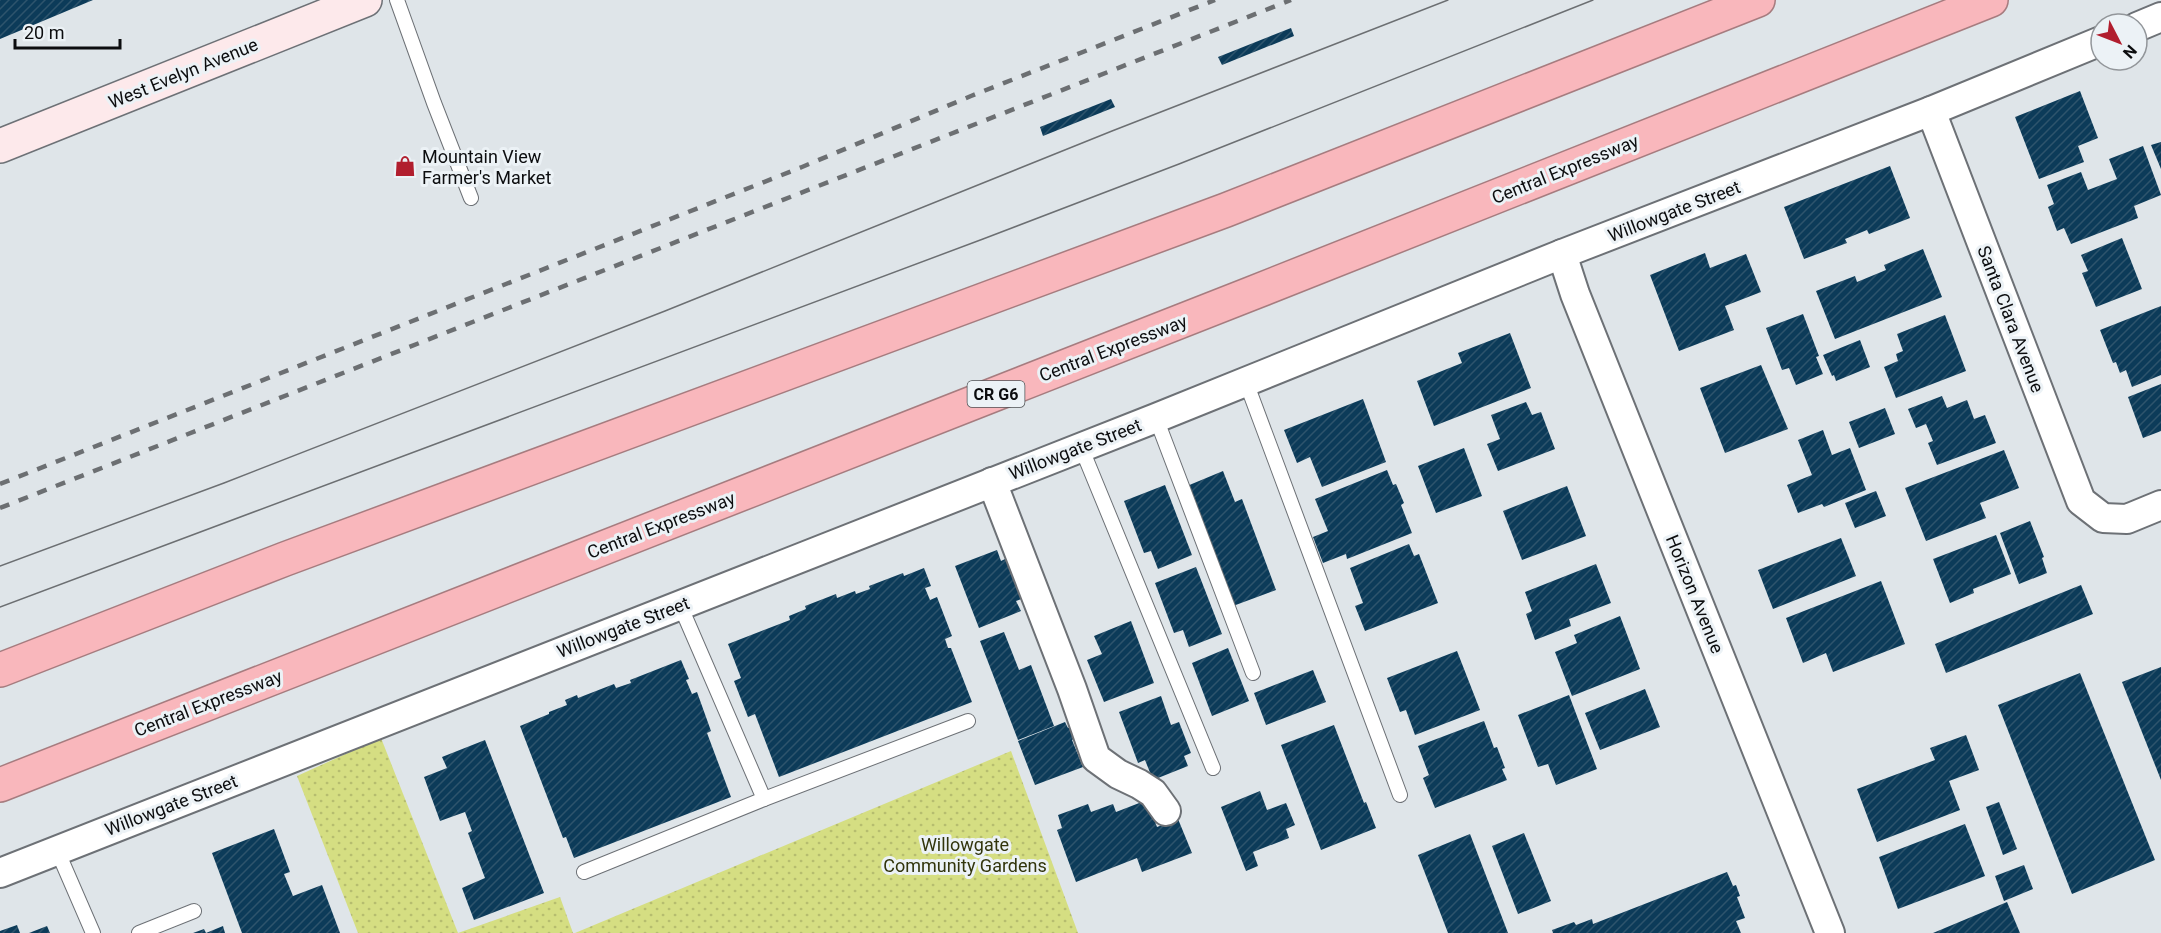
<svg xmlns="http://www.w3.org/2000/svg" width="2161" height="933" font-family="Roboto,sans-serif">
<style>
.garden{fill:url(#garden-dots)}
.building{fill:url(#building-hatch)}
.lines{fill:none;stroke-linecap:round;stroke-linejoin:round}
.lane-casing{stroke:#6d7176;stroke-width:16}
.street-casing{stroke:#6d7176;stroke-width:32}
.secondary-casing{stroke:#6d7176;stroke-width:36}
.highway-casing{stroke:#a67c7f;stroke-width:36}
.lane{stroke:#fff;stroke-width:14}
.street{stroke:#fff;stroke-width:28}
.secondary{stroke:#fde9eb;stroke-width:33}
.highway{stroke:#f9b7bc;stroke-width:33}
.tram{stroke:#6c6f72;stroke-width:1.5}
.rail{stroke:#6c6f72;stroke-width:4.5;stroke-dasharray:10 10;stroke-linecap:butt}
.labels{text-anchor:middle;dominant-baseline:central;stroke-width:6;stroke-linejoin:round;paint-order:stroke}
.shield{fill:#ecf2f6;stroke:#4f5254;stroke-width:1.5}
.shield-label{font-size:16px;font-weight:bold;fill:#0c0d0f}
.street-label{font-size:18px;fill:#0c0d0f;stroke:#ecf2f6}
.poi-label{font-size:18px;fill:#0c0d0f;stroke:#ecf2f6;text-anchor:start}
.park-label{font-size:18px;fill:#32350c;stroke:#ecf2f6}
</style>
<defs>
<pattern id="garden-dots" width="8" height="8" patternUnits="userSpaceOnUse" patternTransform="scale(1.5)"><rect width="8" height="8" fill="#d5de82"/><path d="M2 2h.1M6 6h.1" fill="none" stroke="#b6bd6f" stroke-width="1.8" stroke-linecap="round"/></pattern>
<pattern id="building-hatch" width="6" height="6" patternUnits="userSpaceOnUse" patternTransform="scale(1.5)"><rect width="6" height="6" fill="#0c3b59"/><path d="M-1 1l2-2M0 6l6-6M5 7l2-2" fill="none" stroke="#2e546c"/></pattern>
</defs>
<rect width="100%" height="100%" fill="#dfe5e9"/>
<g class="garden">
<path d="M381,738L458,933H358L297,776Z"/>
<path d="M1011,751L1078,933H575Z"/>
<path d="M560,897L573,933H458Z"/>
</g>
<g class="building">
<path d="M0,0H93L0,39Z"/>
<path d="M1291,28L1294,36L1222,65L1218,57Z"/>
<path d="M2080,91L2098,138L2078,146L2084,162L2039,179L2015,117Z"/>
<path d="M1111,99L1115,107L1043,136L1040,127Z"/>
<path d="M2161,142V169L2151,145Z"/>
<path d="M2143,146L2161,195L2134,206L2138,218L2071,244L2064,228L2057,231L2048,207L2054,204L2047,185L2081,172L2088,190L2117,179L2109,159Z"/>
<path d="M1890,166L1910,218L1869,234L1867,230L1845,239L1847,243L1804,259L1784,207Z"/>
<path d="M2122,238L2142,289L2096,307L2082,273L2088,271L2081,255Z"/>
<path d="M1923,249L1942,297L1835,339L1816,291L1855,276L1857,282L1886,270L1884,265Z"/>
<path d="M1705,253L1710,268L1746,254L1761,292L1725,306L1734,330L1679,351L1650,275Z"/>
<path d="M2161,306V375L2132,387L2126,370L2120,373L2116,362L2113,363L2100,330Z"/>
<path d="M1803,314L1819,356L1816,357L1823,374L1796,385L1789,368L1782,370L1766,328Z"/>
<path d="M1945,315L1966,371L1896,398L1884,367L1898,361L1896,354L1903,351L1897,334Z"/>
<path d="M1510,333L1531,388L1434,426L1417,381L1462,363L1458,353Z"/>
<path d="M1860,340L1870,367L1836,381L1834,375L1832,376L1823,355Z"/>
<path d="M1761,365L1788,429L1725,453L1700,388Z"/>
<path d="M2161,384V431L2143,438L2128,397Z"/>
<path d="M1942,396L1947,408L1967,400L1974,419L1985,415L1996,443L1937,465L1928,443L1933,441L1926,424L1916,428L1908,409Z"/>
<path d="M1363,399L1386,462L1322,487L1310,457L1297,463L1284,430Z"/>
<path d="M1526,402L1532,415L1541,412L1555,449L1498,471L1487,444L1500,439L1491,415Z"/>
<path d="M1885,408L1895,434L1859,448L1849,422Z"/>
<path d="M1823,430L1832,455L1850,448L1866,490L1824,507L1822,504L1798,513L1787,485L1812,475L1798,440Z"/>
<path d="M1464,448L1482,496L1436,513L1418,466Z"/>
<path d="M2004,450L2019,488L1980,503L1986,518L1926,541L1905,488Z"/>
<path d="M1387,470L1393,485L1396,484L1404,503L1401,505L1412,533L1347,559L1346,554L1323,563L1313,537L1328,531L1315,499Z"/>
<path d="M1223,471L1235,502L1242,499L1276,590L1233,606L1187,486Z"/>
<path d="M1165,485L1192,555L1158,569L1151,551L1144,553L1124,501Z"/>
<path d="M1567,486L1586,536L1522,560L1503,511Z"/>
<path d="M1876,491L1886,516L1855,528L1845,503Z"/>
<path d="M2030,521L2044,557L2042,558L2047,573L2019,584L2000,533Z"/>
<path d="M1996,535L2011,574L1973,589L1974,593L1950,603L1933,559Z"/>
<path d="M1841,538L1856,576L1773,609L1758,570Z"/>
<path d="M1409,544L1414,556L1419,554L1438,603L1365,631L1355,606L1363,603L1350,568Z"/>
<path d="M997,550L1001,561L1011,556L1027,597L1016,601L1021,611L979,628L955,566Z"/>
<path d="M1596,564L1611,603L1569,619L1571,626L1535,640L1526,614L1532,611L1525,592Z"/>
<path d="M1196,567L1222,634L1189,647L1183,630L1174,633L1155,583Z"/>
<path d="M924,568L931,586L925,588L930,600L937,597L952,636L945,639L948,648H951L972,702L779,777L755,714L748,717L734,681L741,678L728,644L790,620L789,616L806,609L805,606L836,594L837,598L855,591L856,594L870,589L869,586L903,573L904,576Z"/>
<path d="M1881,581L1905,644L1833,672L1826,653L1803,663L1786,618Z"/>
<path d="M2081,585L2093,614L1946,673L1935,644Z"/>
<path d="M1620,616L1640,669L1572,696L1555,652L1577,643L1574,635Z"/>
<path d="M1131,621L1154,683L1104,702L1087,660L1102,654L1094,636Z"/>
<path d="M1004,632L1019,670L1031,665L1054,726L1018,740L980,641Z"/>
<path d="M1228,648L1249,701L1212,716L1192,663Z"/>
<path d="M1457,651L1480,710L1415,735L1406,710L1400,712L1387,678Z"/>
<path d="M681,660L689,679L686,680L692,694L697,692L711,731L707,733L731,797L574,858L566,837L563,838L520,726L549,714V712L567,705L565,700L577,695L578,698L614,684L616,688L631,683L630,680Z"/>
<path d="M2161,667V780L2122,682Z"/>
<path d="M1313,670L1326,702L1266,725L1254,693Z"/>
<path d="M2080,673L2155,860L2072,894L1998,705Z"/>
<path d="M1645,689L1660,727L1600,750L1585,713Z"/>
<path d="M1569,695L1597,769L1556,785L1548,764L1538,767L1518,715Z"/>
<path d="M1161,696L1171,725L1179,722L1191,753L1184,756L1188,766L1153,780L1145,760L1138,763L1119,712Z"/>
<path d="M1484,721L1494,748L1497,747L1505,768L1502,769L1507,780L1435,808L1423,778L1429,775L1418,746Z"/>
<path d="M1065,722L1068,728L1071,727L1075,738L1072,740L1083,767L1035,785L1018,741Z"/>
<path d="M1334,725L1364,803L1366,802L1376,828L1321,850L1281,745Z"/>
<path d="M1966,735L1979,770L1949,781L1960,810L1877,842L1857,789L1935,760L1930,748Z"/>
<path d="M485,740L544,893L474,920L462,888L485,878L468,833L472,831L465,812L440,821L424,777L447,768L442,757Z"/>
<path d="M1260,791L1267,810L1286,803L1295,825L1286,829L1289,838L1253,852L1258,866L1246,871L1221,807Z"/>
<path d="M1147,800L1157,827L1178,819L1192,853L1142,872L1137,858L1076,882L1057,830L1062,828L1058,815L1088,804L1091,812L1113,804L1116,812Z"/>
<path d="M1999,802L2017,849L2003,855L1986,807Z"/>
<path d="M1965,824L1985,876L1898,909L1879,857Z"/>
<path d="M274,829L290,872L284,874L293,896L322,885L340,933H242L212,853Z"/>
<path d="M1524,833L1551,901L1518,914L1492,846Z"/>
<path d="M1470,834L1508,933H1448L1418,855Z"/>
<path d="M2024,865L2033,889L2004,901L1995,876Z"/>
<path d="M1727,872L1733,886L1736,885L1740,896L1737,897L1745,918L1736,921L1741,933H1553L1552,930L1574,922L1576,925L1592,919L1593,924Z"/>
<path d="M2007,902L2020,933H1933Z"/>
<path d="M17,925L20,933H0V931Z"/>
<path d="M47,926L50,933H29Z"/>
<path d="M223,926L225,933H193L204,929L206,933Z"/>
</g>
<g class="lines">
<defs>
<g id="lane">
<path d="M397,0L434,103L471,198"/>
<path d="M1246,382L1400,795"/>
<path d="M1156,418L1253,673"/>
<path d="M1081,447L1213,768"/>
<path d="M764,799L968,721"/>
<path d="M57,850L93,933"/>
<path d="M584,872L764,799L680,605"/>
<path d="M139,933L194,911"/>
</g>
<g id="street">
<path d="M2137,27L2161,17"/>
<path d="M1931,111L2081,501L2103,518L2127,519L2161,505"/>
<path d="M1562,254L1575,294L1830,933"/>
<path d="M992,482L1072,689L1096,758L1118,774L1139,784L1153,793L1166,811"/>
<path d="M0,873L1156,418L1562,254L1931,111L2101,41"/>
</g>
<path id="secondary" d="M0,146L365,0"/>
<g id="highway">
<path d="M0,670L285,559L1226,210L1758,0"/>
<path d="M0,785L1250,294L1991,0"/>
</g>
</defs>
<use href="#lane" class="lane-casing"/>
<use href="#street" class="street-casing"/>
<use href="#secondary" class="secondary-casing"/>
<use href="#highway" class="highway-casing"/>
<use href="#lane" class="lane"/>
<use href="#street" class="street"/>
<use href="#secondary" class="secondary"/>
<use href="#highway" class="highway"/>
<g class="tram">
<path d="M0,566L224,483L665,311L1112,131L1448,0"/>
<path d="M0,607L983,239L1179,164L1593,0"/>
</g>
<g class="rail">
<path d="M0,484L802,167L971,96L1215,0"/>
<path d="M0,508L1291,0"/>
</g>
</g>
<defs>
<symbol id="shop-bare" viewBox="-9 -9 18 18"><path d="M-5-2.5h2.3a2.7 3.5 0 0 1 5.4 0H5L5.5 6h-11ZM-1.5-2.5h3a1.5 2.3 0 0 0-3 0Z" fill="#b11e2e" stroke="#ecf2f6" stroke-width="2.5" paint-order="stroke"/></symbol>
</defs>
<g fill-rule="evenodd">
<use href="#shop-bare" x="390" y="151" width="30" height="30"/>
</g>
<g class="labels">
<rect class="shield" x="967.5" y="381" width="57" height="26" rx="4.5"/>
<g class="shield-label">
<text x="996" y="394">CR G6</text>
</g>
<g class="street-label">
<text transform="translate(183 73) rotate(-22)">West Evelyn Avenue</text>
<text transform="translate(1565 169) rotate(-22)">Central Expressway</text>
<text transform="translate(1674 211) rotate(-21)">Willowgate Street</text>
<text transform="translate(2011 319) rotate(69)">Santa Clara Avenue</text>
<text transform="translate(1113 348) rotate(-21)">Central Expressway</text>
<text transform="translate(1075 449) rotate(-21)">Willowgate Street</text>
<text transform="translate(661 525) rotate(-21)">Central Expressway</text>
<text transform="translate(1695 594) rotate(68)">Horizon Avenue</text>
<text transform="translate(623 627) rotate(-21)">Willowgate Street</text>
<text transform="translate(208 703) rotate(-21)">Central Expressway</text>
<text transform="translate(171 805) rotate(-21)">Willowgate Street</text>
</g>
<g class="poi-label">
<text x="422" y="156">Mountain View<tspan x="422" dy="21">Farmer's Market</tspan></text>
</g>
<g class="park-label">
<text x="965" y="844">Willowgate<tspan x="965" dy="21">Community Gardens</tspan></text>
</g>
</g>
<g transform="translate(2119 42) rotate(132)"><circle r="28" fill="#ecf2f6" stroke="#92969a" stroke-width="1.5"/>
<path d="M0-4.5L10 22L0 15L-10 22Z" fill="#b11e2e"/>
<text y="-9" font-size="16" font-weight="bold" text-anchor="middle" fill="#0c0d0f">N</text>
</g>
<path d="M15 39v9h105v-9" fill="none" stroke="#0c0d0f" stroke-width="3"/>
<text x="24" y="39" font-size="18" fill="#0c0d0f" stroke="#ecf2f6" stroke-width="4.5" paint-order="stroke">20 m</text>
</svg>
